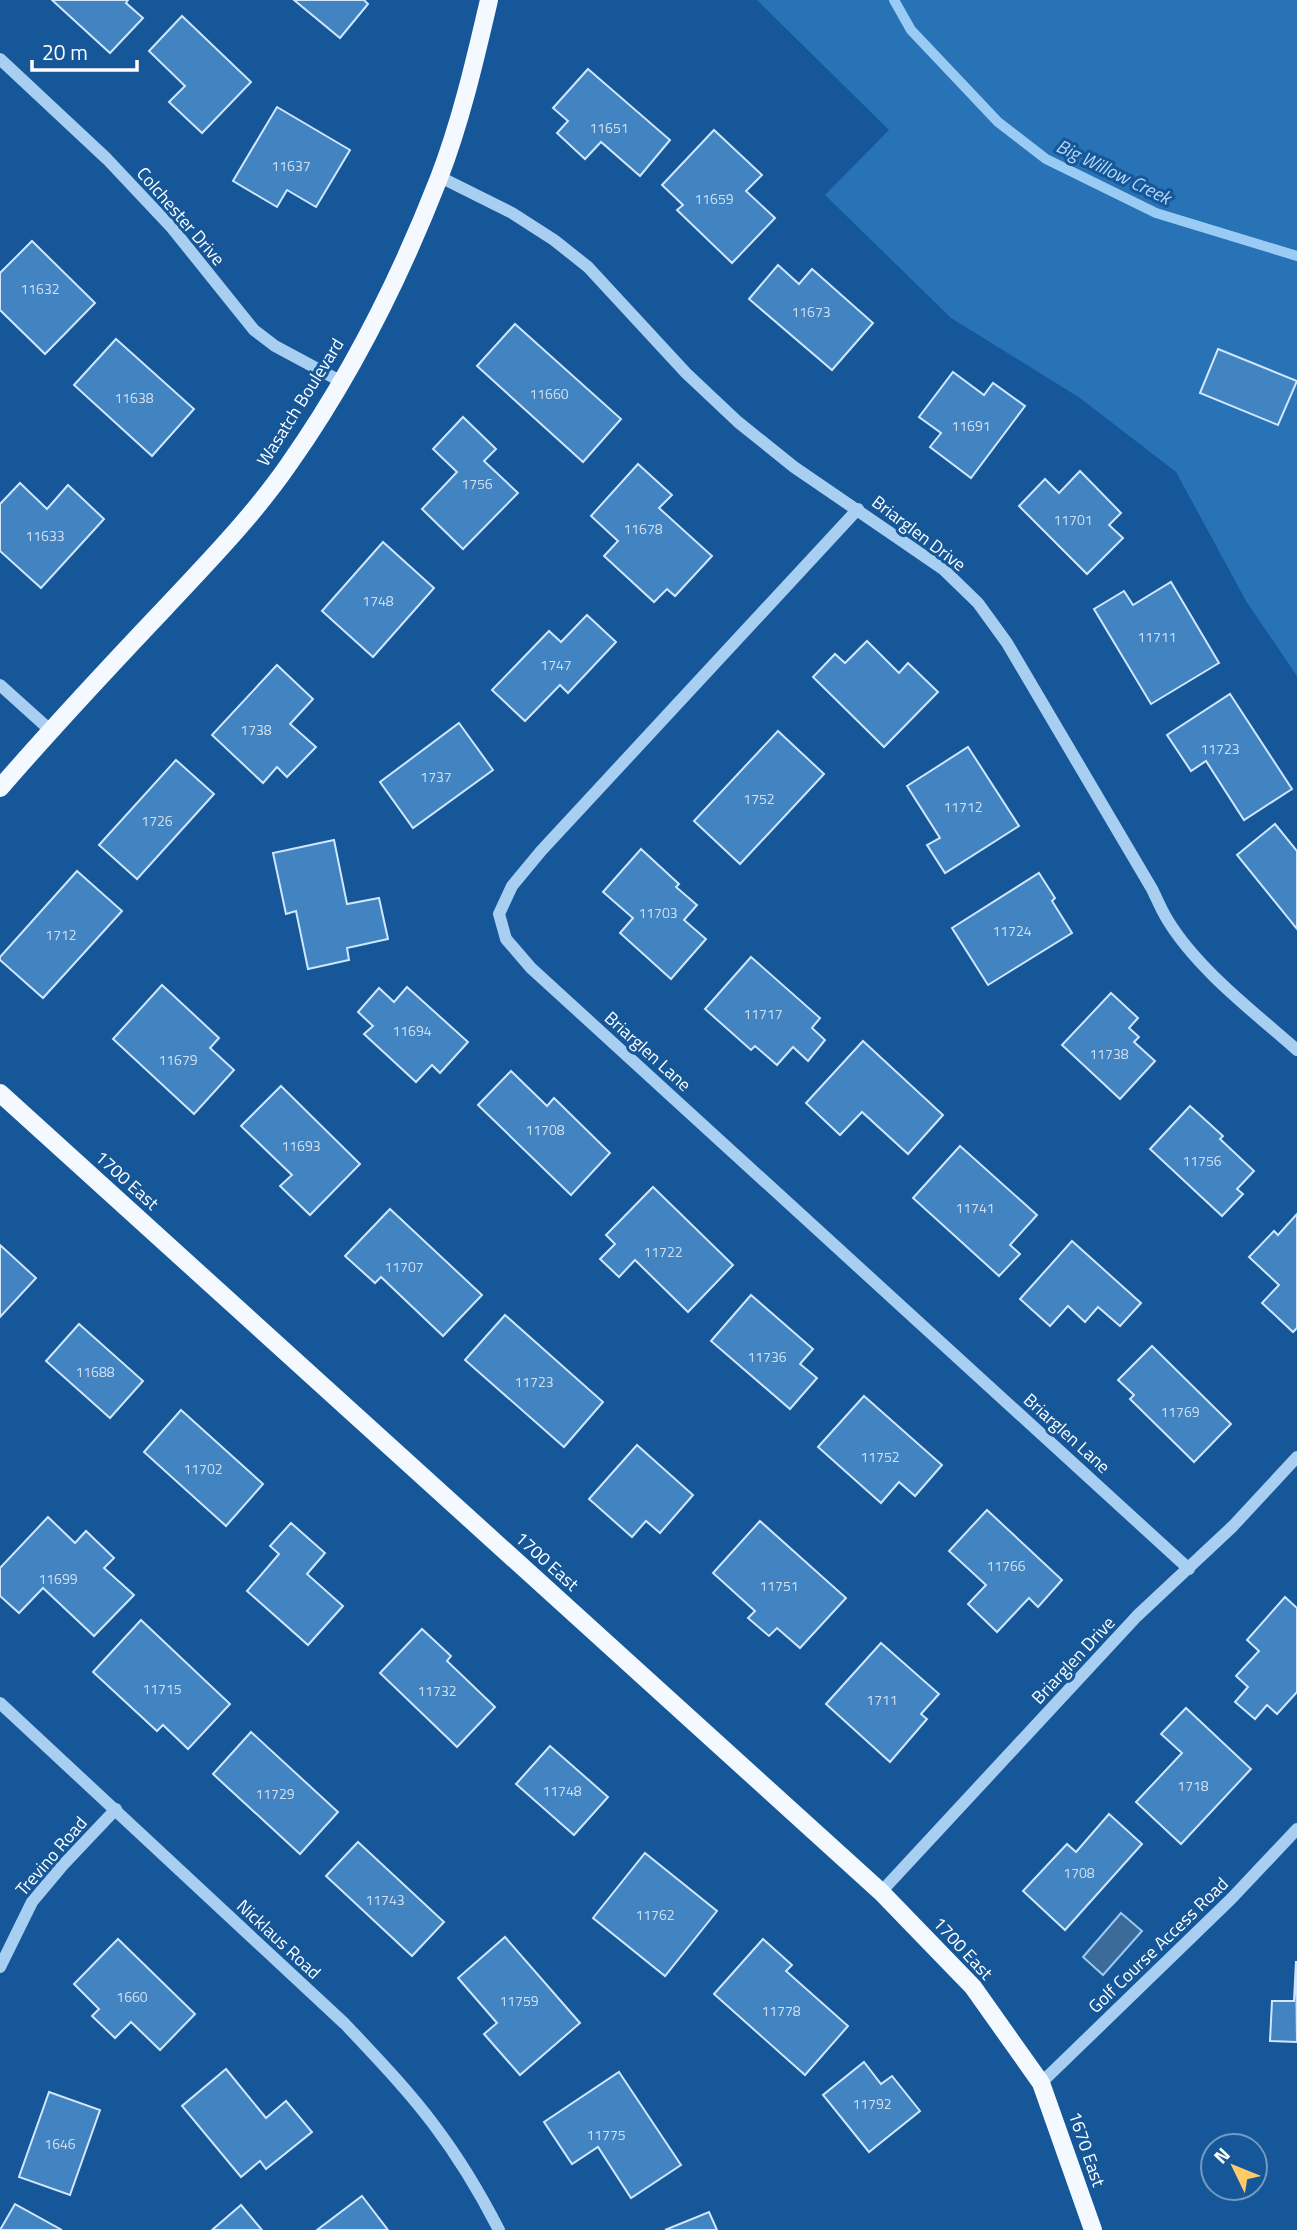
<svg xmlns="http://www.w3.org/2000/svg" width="1297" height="2230" font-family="'Titillium Web',sans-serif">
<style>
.green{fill:#2872b6}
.water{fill:#3c6b9a;stroke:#9acbf5;stroke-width:2}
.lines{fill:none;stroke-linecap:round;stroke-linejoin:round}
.stream{stroke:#9acbf5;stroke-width:10}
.building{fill:#4283c1;stroke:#d0e7fd;stroke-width:2}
.minor{stroke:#a8cff2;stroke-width:12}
.major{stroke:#f3f9ff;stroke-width:18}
.labels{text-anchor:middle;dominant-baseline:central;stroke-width:6;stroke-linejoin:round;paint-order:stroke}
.number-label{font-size:14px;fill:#d0e0f0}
.street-label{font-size:18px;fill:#fff;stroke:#155798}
.water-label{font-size:19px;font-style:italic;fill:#b4d8f9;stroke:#155798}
</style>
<rect width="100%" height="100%" fill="#155798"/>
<path class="green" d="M757,0H1297V676L1246,601L1176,472L1080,398L951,318L825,195L889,130Z"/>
<path class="water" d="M1121,1913L1142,1931L1103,1975L1083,1957Z"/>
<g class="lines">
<path class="stream" d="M894,0L911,30L998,122L1046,159L1156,213L1297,256"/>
</g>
<g class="building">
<path d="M52,0H128L126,3L143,18L110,53Z"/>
<path d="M294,0H364L368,4L340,38Z"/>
<path d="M182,16L251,82L202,133L169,102L185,86L149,51Z"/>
<path d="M588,69L670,140L640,176L601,142L585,159L557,133L568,121L553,108Z"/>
<path d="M277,107L350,150L316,207L287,190L277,207L233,181Z"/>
<path d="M714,130L762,175L746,191L775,218L732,263L677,210L683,205L662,185Z"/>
<path d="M32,241L95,303L45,354L0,310V273Z"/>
<path d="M778,265L799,284L812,269L873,323L832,370L749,299Z"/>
<path d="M515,324L621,419L583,462L477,366Z"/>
<path d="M116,339L194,409L152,456L74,385Z"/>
<path d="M1218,349L1297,381L1278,425L1200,393Z"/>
<path d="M953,372L984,395L993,383L1025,406L971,478L930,447L941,433L919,417Z"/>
<path d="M463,417L496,449L484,461L518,493L463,549L422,509L457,472L433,449Z"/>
<path d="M638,464L672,495L659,508L712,556L675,596L667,589L654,602L604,556L618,541L591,516Z"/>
<path d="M1080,471L1121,513L1109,525L1123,538L1087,574L1019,506L1045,479L1059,493Z"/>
<path d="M20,483L47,509L68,485L104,519L41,588L0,551V504Z"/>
<path d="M383,542L434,588L373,657L322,611Z"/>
<path d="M1171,582L1219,663L1151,704L1094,609L1124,591L1133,605Z"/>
<path d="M587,615L616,642L568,693L560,685L525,721L492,690L549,631L561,642Z"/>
<path d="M867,641L899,673L908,663L938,692L884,747L813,677L835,654L845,663Z"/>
<path d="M277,665L313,699L290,724L316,747L287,777L277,767L263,783L212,735Z"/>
<path d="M1230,694L1292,789L1244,820L1206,761L1191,771L1167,735Z"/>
<path d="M459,723L493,770L413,828L380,782Z"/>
<path d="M778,731L824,774L740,864L694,821Z"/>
<path d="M968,747L1019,826L945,873L927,845L940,838L907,786Z"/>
<path d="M176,760L214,794L137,879L99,845Z"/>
<path d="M1275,824L1297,851V929L1237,855Z"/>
<path d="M334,840L347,904L379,898L388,939L347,948L349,960L308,969L296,911L286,914L273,853Z"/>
<path d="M641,849L679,884L676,887L697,905L684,920L706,939L671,979L620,933L633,918L603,892Z"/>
<path d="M77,871L122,911L43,998L0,960V957Z"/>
<path d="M1039,873L1055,898L1052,901L1072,933L988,985L952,928Z"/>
<path d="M751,957L820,1018L812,1028L825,1040L808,1061L793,1047L777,1065L755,1046L751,1050L705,1009Z"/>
<path d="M162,985L219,1038L210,1048L234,1070L194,1114L113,1039Z"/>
<path d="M407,987L468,1042L440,1073L432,1065L416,1082L364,1034L373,1026L358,1012L379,988L394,1002Z"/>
<path d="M1111,993L1138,1018L1129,1028L1139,1037L1134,1042L1155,1061L1120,1099L1062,1045Z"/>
<path d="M863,1041L943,1115L908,1154L862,1112L840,1135L806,1103Z"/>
<path d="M511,1071L547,1106L554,1098L610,1153L571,1195L478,1105Z"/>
<path d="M281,1086L360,1164L310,1215L280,1186L292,1175L241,1126Z"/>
<path d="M1190,1106L1223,1136L1220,1139L1254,1171L1237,1189L1243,1194L1222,1216L1150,1149Z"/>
<path d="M960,1146L1037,1215L1010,1245L1020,1254L999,1276L913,1198Z"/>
<path d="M653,1187L733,1265L688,1312L635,1260L619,1277L600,1259L615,1244L606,1235Z"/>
<path d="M390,1209L482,1295L443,1336L381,1277L375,1283L345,1256Z"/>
<path d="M1297,1214V1328L1293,1332L1262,1303L1279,1285L1249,1257L1274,1231L1278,1235Z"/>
<path d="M1072,1241L1141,1303L1120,1326L1098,1307L1085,1322L1068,1306L1050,1326L1020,1299Z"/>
<path d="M0,1245L36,1278L0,1317Z"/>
<path d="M751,1295L813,1349L800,1364L817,1378L790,1409L711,1341Z"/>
<path d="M505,1315L603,1402L564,1447L465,1360Z"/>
<path d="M79,1324L143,1381L110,1418L46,1361Z"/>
<path d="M1152,1346L1231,1424L1194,1462L1130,1399L1134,1395L1118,1380Z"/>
<path d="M864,1396L942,1465L915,1496L899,1482L881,1503L818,1447Z"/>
<path d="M181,1410L263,1484L226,1526L144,1452Z"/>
<path d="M637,1445L693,1495L660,1533L646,1521L632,1537L589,1499Z"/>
<path d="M987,1510L1062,1580L1038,1607L1029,1598L997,1632L968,1604L986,1585L949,1551Z"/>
<path d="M48,1517L75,1543L86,1531L114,1558L104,1568L134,1595L94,1636L43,1588L19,1613L0,1596V1568Z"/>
<path d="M760,1521L846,1598L800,1648L777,1628L769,1636L748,1618L755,1611L713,1573Z"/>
<path d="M291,1523L325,1553L307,1574L343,1606L308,1645L247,1591L279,1554L270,1546Z"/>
<path d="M1285,1597L1297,1608V1692L1277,1714L1267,1705L1255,1719L1235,1702L1248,1687L1236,1676L1259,1651L1247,1640Z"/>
<path d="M141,1620L230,1704L188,1749L163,1725L157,1731L93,1672Z"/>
<path d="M422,1629L451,1656L447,1661L495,1707L457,1747L380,1673Z"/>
<path d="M881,1643L939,1694L921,1714L927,1719L890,1762L826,1704Z"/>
<path d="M1186,1708L1251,1769L1181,1844L1136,1802L1182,1753L1161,1734Z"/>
<path d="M251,1732L338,1812L300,1854L213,1774Z"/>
<path d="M550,1746L608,1797L574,1835L516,1784Z"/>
<path d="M1109,1814L1142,1844L1065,1930L1023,1891L1067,1844L1076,1852Z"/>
<path d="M358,1842L444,1922L412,1956L326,1876Z"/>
<path d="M645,1853L717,1911L665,1976L593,1918Z"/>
<path d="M505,1937L580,2023L520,2075L484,2034L497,2023L458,1978Z"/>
<path d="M118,1939L195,2014L160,2050L131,2022L115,2038L92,2016L99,2009L74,1984Z"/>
<path d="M763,1939L792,1965L786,1971L848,2026L805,2075L714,1994Z"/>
<path d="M1296,1961L1297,2042L1270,2041L1272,2001H1294Z"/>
<path d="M864,2062L881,2084L892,2076L920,2111L869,2152L823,2095Z"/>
<path d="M226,2069L266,2118L286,2101L312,2132L266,2169L260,2161L241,2177L182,2106Z"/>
<path d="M619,2072L681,2165L631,2198L598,2147L572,2164L544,2122Z"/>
<path d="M49,2092L100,2110L70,2195L19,2177Z"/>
<path d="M362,2196L388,2230H317Z"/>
<path d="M15,2204L62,2230H0Z"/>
<path d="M241,2205L262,2230H212Z"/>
<path d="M709,2212L717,2230H665Z"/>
</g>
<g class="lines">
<g class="minor">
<path d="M0,59L107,159L172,228L254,330L275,346L342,382"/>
<path d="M440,177L512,213L554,240L588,267L686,373L738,422L794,467L943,569L978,603L1007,643L1152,889C1157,899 1161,909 1167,919C1197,969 1253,1011 1297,1050"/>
<path d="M858,509L541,851L512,886L499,914L506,939L531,968L1189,1569"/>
<path d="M0,685L50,730"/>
<path d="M0,1703L345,2024C376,2057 407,2089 434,2125C459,2158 480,2193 499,2230"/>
<path d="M881,1892L1137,1616L1233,1526L1297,1457"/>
<path d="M0,1967L32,1902L63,1865L116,1809"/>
<path d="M1041,2083L1231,1899L1297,1829"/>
</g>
<g class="major">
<path d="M0,788C53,727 109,667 165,608C208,562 253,516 289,464C351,376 400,278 439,178C461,121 475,60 489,0"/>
<path d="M0,1093L881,1892L973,1987L1041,2083L1093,2230"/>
</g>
</g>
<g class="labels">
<g class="number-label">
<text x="609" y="127">11651</text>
<text x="291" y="165">11637</text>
<text x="714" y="198">11659</text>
<text x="40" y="288">11632</text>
<text x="811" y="311">11673</text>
<text x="549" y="393">11660</text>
<text x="134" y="397">11638</text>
<text x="971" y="425">11691</text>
<text x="477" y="483">1756</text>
<text x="1073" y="519">11701</text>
<text x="643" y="528">11678</text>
<text x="45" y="535">11633</text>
<text x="378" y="600">1748</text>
<text x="1157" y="636">11711</text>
<text x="556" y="664">1747</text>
<text x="256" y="729">1738</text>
<text x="1220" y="748">11723</text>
<text x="436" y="776">1737</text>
<text x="759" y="798">1752</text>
<text x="963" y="806">11712</text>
<text x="157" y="820">1726</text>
<text x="658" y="912">11703</text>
<text x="1012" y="930">11724</text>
<text x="61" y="934">1712</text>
<text x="763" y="1013">11717</text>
<text x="412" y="1030">11694</text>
<text x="1109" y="1053">11738</text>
<text x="178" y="1059">11679</text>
<text x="545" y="1129">11708</text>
<text x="301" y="1145">11693</text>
<text x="1202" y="1160">11756</text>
<text x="975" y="1207">11741</text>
<text x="663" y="1251">11722</text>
<text x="404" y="1266">11707</text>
<text x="767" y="1356">11736</text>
<text x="95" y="1371">11688</text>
<text x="534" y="1381">11723</text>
<text x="1180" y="1411">11769</text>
<text x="880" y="1456">11752</text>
<text x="203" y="1468">11702</text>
<text x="1006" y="1565">11766</text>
<text x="58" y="1578">11699</text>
<text x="779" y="1585">11751</text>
<text x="162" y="1688">11715</text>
<text x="437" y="1690">11732</text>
<text x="882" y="1699">1711</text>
<text x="1193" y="1785">1718</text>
<text x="562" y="1790">11748</text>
<text x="275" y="1793">11729</text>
<text x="1079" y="1872">1708</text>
<text x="385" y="1899">11743</text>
<text x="655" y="1914">11762</text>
<text x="132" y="1996">1660</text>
<text x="519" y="2000">11759</text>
<text x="781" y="2010">11778</text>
<text x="872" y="2103">11792</text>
<text x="606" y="2134">11775</text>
<text x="60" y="2143">1646</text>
</g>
<g class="street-label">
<text transform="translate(181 216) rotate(49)">Colchester Drive</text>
<text transform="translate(300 402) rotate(-58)">Wasatch Boulevard</text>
<text transform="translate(919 533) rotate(37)">Briarglen Drive</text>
<text transform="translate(648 1051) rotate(42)">Briarglen Lane</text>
<text transform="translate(127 1180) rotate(42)">1700 East</text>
<text transform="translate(1067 1433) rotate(42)">Briarglen Lane</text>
<text transform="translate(547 1561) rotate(42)">1700 East</text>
<text transform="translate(1073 1660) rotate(-47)">Briarglen Drive</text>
<text transform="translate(51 1856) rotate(-49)">Trevino Road</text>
<text transform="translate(279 1939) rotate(43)">Nicklaus Road</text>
<text transform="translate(1158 1945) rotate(-44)">Golf Course Access Road</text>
<text transform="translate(963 1948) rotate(47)">1700 East</text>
<text transform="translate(1087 2149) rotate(71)">1670 East</text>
</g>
<g class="water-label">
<text transform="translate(1114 171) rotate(26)">Big Willow Creek</text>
</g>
</g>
<g transform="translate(1234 2167) rotate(313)"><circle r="33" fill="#155798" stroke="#739ac1" stroke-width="2"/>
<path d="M0-5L12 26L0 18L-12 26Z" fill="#ffca69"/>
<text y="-10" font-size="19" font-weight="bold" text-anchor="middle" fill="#ffffff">N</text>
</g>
<path d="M32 60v10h105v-10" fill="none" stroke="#ffffff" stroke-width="3.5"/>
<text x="42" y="60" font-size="21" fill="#ffffff" stroke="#155798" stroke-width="5" paint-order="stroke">20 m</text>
</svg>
